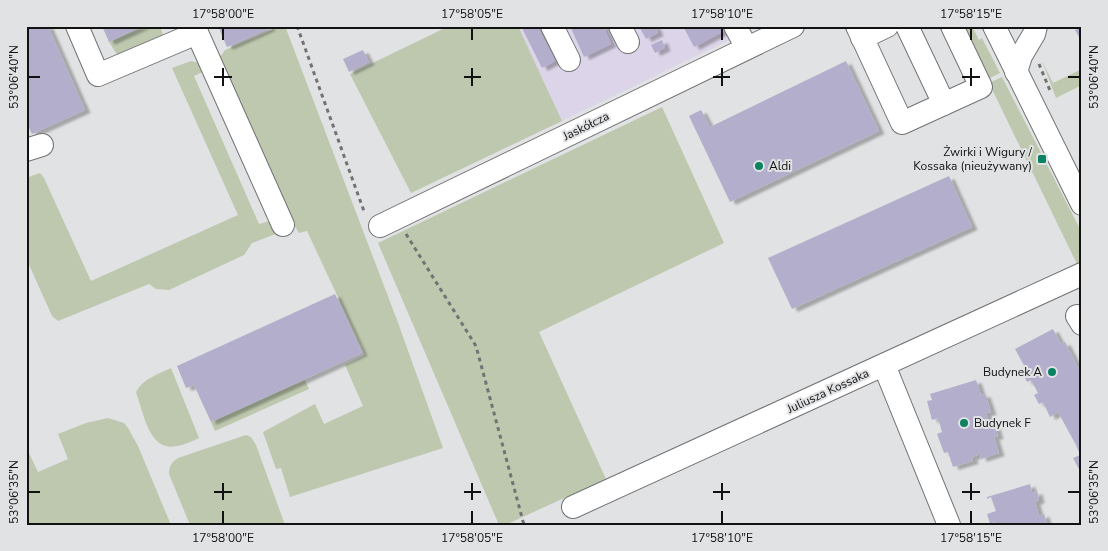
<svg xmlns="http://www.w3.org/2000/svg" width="1108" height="551" font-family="'Nunito Sans',sans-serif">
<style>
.industrial{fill:#dcd4e9}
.green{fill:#bdc8ae}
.building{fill:#b2aecb;filter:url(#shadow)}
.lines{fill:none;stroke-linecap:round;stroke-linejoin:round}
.minor-casing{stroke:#727375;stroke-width:24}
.path{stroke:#737375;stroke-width:3;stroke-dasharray:4 4;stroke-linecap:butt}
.minor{stroke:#fff;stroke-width:22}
.ticks{fill:none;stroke:#121213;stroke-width:2}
.poi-dot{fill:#0b8261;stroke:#e1e2e4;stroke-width:2}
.labels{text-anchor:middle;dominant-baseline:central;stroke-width:4;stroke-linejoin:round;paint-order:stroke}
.street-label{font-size:12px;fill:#121213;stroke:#e1e2e4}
.poi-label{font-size:12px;fill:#121213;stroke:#e1e2e4;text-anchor:end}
.neatline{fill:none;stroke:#121213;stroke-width:2}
.ticks-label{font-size:12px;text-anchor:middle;fill:#121213}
</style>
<defs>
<filter id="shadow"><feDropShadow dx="5.5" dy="3" stdDeviation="1" flood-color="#0004"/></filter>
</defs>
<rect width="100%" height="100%" fill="#e1e2e4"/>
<path class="industrial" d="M518,26H746L748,31L562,121Z"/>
<g class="green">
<path d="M144,26H160L163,35L162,41L118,56L109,42Z"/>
<path d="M271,26H285L397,320L443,448L290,497L281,468L276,469L263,432L315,404L324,424L363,406L345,365L365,355L307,231L299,233L294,225L291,226L219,63L220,57L225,50L272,30Z"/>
<path d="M449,26H518L562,121L411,193L350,74Z"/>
<path d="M962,26H972L979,40L982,38L1000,73L988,79Z"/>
<path d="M191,61L200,63L205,71L194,76L259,224L273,220L278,233L252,243L244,255L169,290L156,289L149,284L58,321L52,316L26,258V178L40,173L44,178L91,281L238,215L172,68Z"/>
<path d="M1042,61L1053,83L1082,69V85L1056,98Z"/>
<path d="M1002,77L1082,233V264L1078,266L989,83Z"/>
<path d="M662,107L724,243L539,332L606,479L505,525H499L378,243Z"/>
<path d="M171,368L199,438C192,441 185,445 177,446C149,453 143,411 136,392C143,379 158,374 171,368Z"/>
<path d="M305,380L309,389L215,431L211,422Z"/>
<path d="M108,418L124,423L128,428L138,446L171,525H26V447L38,472L68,459L58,434L86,423Z"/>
<path d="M246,435L251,437L256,445L285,525H190L169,474C169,466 171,463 178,458Z"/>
</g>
<g class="building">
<path d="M26,26H48L85,110L32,134L26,122Z"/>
<path d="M102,26H144L109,42Z"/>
<path d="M218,26H269L270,28L227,47Z"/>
<path d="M521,26H537L555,61L542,68Z"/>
<path d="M570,26H603L611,44L584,57Z"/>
<path d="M639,26H655L658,33L646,39Z"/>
<path d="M683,26H722L724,31L694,47Z"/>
<path d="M1082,27V42L1075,30Z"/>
<path d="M662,40L665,48L655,53L651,45Z"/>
<path d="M363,50L369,62L349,72L343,59Z"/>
<path d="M846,61L879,131L730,202L689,116L701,110L710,127Z"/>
<path d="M949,176L972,227L792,309L768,258Z"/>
<path d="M335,294L362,353L211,422L194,385L186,388L177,366Z"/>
<path d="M1053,329L1061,344L1065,342L1082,375V475L1073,458L1080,455L1076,445L1058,412L1050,417L1043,402L1039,404L1034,395L1038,393L1031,380L1027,382L1023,373L1027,371L1015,349Z"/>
<path d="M976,380L981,395L985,394L991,412L986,413L990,427L995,426L998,436L994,437L999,453L981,459L980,454L972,457L973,461L953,467L948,452L944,453L937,434L942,432L938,418L932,420L927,401L932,400L930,394Z"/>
<path d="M1030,484L1032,493L1037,491L1039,500L1035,502L1039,516L1044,514L1047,525H995V522L990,524L987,514L996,511L991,497L987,499V497Z"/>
</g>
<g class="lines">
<defs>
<g id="minor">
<path d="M77,26L98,75L197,33"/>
<path d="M194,26L283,225"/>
<path d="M552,26L569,60"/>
<path d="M620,26L628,42"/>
<path d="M735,26L747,48"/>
<path d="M857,26L902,123L981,87L952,26"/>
<path d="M907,26L944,104"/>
<path d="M994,26L1082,204"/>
<path d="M862,38L887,26"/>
<path d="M1016,72L1021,56L1034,34L1036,26"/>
<path d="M26,150L42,145"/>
<path d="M380,226L793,26"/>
<path d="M1077,316L1082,324"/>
<path d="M884,365L949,525"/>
<path d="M573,507L1082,274"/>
</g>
</defs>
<use href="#minor" class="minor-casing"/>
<g class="path">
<path d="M297,26L365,214"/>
<path d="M1039,64L1051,93"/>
<path d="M406,234L476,346L524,525"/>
</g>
<use href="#minor" class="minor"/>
</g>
<path class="ticks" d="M223,28V40M472,28V40M722,28V40M971,28V40M223,68V86M472,68V86M722,68V86M971,68V86M28,77H40M214,77H232M464,77H481M713,77H730M962,77H980M1068,77H1080M223,483V500M472,483V500M722,483V500M971,483V500M28,492H40M214,492H232M464,492H481M713,492H730M962,492H980M1068,492H1080M223,511V524M472,511V524M722,511V524M971,511V524"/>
<g class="poi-dot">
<rect x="1037" y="154" width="10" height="10" rx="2.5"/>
<circle cx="759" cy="166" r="5"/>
<circle cx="1052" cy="372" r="5"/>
<circle cx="964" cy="423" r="5"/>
</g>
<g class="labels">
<g class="street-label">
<text transform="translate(586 126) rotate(-26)">Jaskółcza</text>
<text transform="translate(828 391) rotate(-25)">Juliusza Kossaka</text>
</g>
<g class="poi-label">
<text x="1032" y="152">Żwirki i Wigury /<tspan x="1032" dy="14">Kossaka (nieużywany)</tspan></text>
<text x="769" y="166" text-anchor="start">Aldi</text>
<text x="1042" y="372">Budynek A</text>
<text x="974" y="423" text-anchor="start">Budynek F</text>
</g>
</g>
<rect width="1108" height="551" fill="none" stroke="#e1e2e4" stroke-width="55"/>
<rect x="28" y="28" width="1052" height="496" class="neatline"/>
<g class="ticks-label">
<text x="223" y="18">17°58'00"E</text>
<text x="472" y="18">17°58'05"E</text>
<text x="722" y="18">17°58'10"E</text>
<text x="971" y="18">17°58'15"E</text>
<text transform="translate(14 77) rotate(-90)" y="4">53°06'40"N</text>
<text transform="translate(1094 77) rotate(-90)" y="4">53°06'40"N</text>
<text transform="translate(14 492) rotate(-90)" y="4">53°06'35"N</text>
<text transform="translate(1094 492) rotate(-90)" y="4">53°06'35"N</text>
<text x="223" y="542">17°58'00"E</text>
<text x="472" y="542">17°58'05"E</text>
<text x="722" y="542">17°58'10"E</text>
<text x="971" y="542">17°58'15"E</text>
</g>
</svg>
